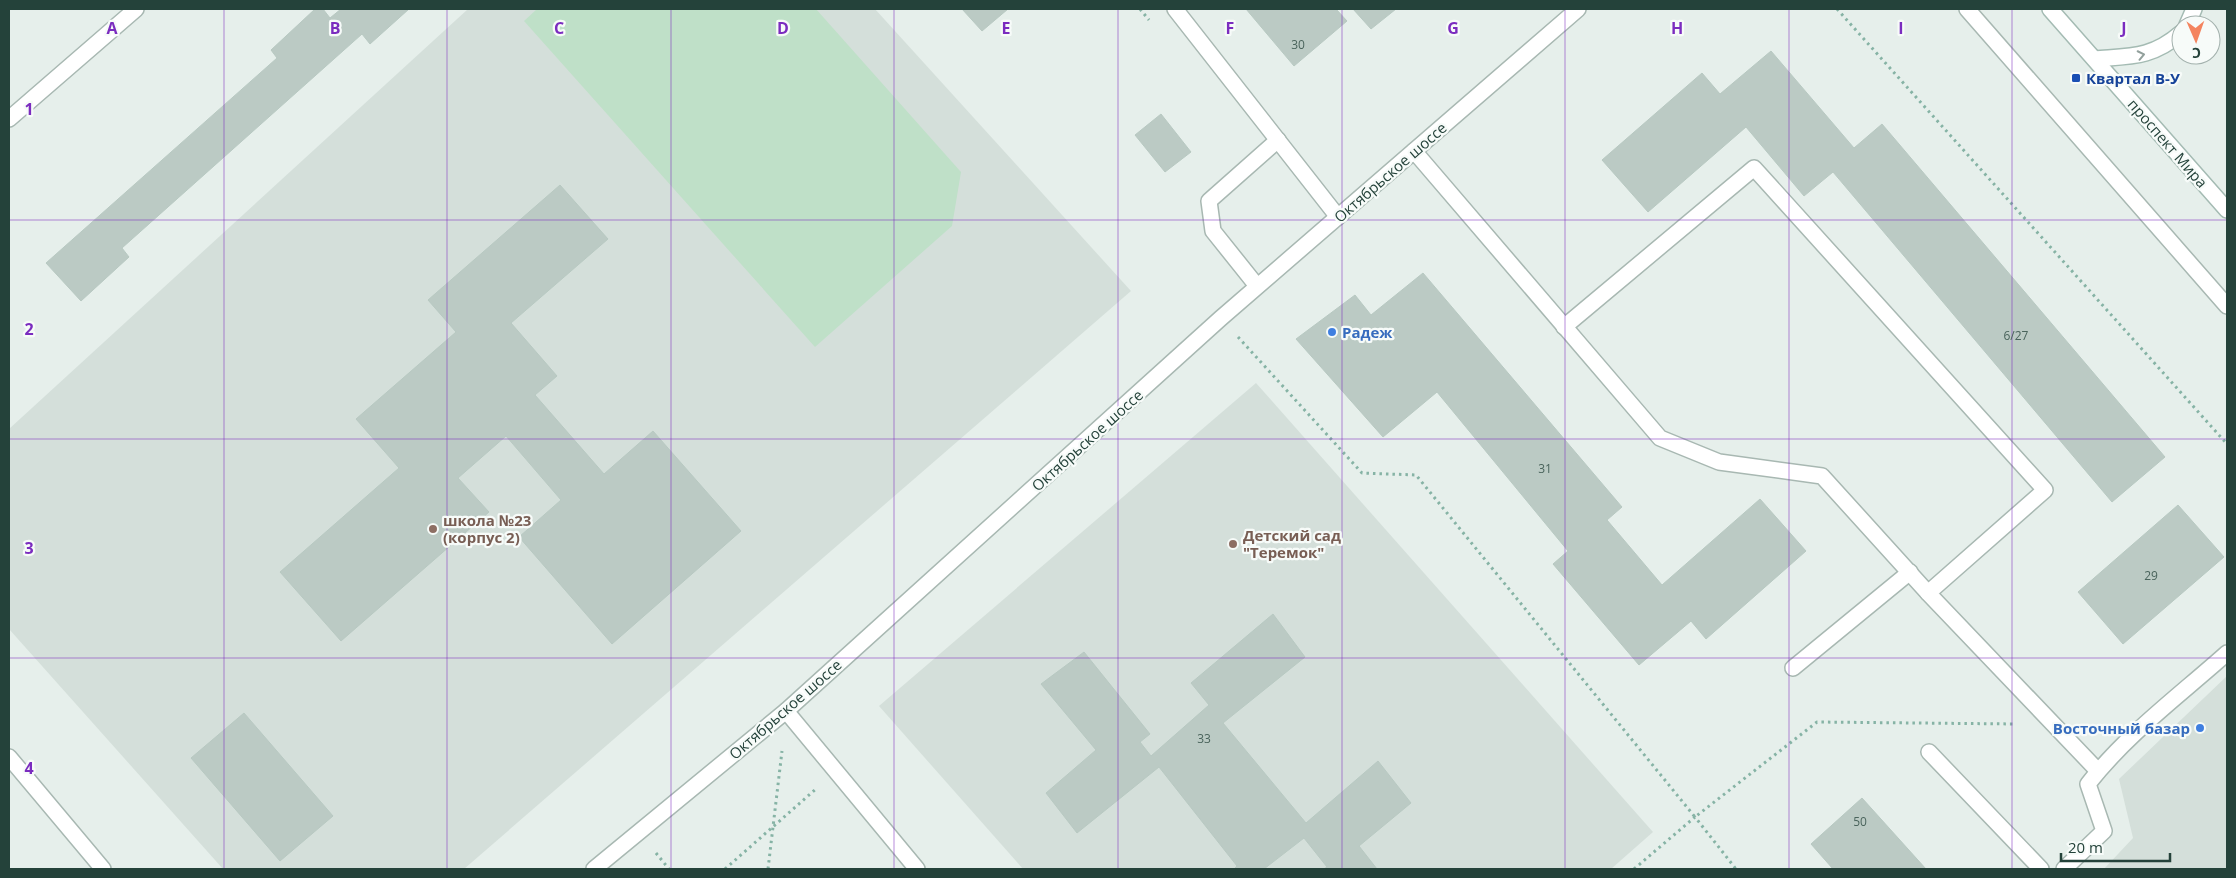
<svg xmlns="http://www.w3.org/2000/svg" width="2236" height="878" font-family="'Open Sans',sans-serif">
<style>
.built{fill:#d4dfda}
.green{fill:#bfe0c8}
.building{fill:#bbcac4;stroke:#b8c9c2}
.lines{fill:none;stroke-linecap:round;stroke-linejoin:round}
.lane-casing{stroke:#a8b8b2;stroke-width:18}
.street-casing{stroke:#a8b8b2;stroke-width:18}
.secondary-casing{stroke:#a4bbb3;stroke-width:18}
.path{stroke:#86b3a5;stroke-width:3;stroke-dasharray:2.5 4;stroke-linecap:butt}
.lane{stroke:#fff;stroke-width:15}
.street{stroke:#fff;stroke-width:15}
.secondary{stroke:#fff;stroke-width:15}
.oneway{stroke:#92a09c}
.grid{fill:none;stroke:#7b2cbf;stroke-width:1;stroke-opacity:0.55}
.transit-dot{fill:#1a4fb4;stroke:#f7fbf9;stroke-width:2}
.shop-dot{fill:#3f7fe0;stroke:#f7fbf9;stroke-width:2}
.education-dot{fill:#8d6e63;stroke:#f7fbf9;stroke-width:2}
.labels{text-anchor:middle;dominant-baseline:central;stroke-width:4.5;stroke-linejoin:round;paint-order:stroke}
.number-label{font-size:12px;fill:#4a645c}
.transit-label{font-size:15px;font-weight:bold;fill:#164399;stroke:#f7fbf9;text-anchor:start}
.street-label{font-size:15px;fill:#24423a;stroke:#f7fbf9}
.shop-label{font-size:15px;font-weight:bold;fill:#366cbe;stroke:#f7fbf9;text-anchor:start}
.education-label{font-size:15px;font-weight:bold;fill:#785e54;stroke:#f7fbf9;text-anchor:start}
.grid-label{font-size:16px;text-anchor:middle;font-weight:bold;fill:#7b2cbf;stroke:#f7fbf9;stroke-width:4.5;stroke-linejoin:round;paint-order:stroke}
</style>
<rect width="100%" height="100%" fill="#e6efeb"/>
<g class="built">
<path d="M468,9H875L1131,291L464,869H223L9,629V429Z"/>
<path d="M1256,383L1653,832L1611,869H1023L879,706Z"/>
<path d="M2227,676V869H2104L2133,838L2119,779Z"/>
</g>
<path class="green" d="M537,9H816L961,172L952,226L815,347L524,21Z"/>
<g class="building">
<path d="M315,9H323L330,18L341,9H409L370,44L362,34L122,248L129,257L81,301L46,263L277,58L271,50Z"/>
<path d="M962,9H1008L982,31Z"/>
<path d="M1246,9H1336L1347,21L1294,66Z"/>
<path d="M1353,9H1396L1371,29Z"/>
<path d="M1771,51L1854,148L1882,124L2165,457L2112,502L1833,172L1804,196L1746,127L1648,212L1602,160L1702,73L1720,94Z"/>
<path d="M1161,114L1191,152L1165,172L1135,135Z"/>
<path d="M560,185L608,239L511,323L557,376L535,395L604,474L653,431L741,531L612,644L519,537L561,500L506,436L458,478L489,512L341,641L280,572L399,468L356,419L456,332L428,300Z"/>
<path d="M1423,273L1622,507L1607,520L1662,585L1760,499L1806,551L1706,639L1691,621L1639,665L1553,564L1568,551L1437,392L1383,437L1296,339L1355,295L1371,315Z"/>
<path d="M2178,505L2224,557L2123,644L2078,592Z"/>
<path d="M1273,614L1305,657L1223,723L1306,823L1378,761L1411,803L1359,846L1377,869H1324L1327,867L1304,838L1264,869H1234L1237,866L1159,767L1077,833L1046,793L1096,750L1041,684L1084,652L1150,734L1140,742L1151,756L1209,705L1191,683Z"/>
<path d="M244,713L333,816L280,861L191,758Z"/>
<path d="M1862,798L1926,869H1833L1811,844Z"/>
</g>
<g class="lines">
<defs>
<g id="lane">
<path d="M1175,9L1338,217"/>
<path d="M1967,9L2227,306"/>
<path d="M1414,151L1660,438L1719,462L1822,476L1928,593"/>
<path d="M1257,286L1213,231L1209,201L1278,140"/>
<path d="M1564,327L1754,168L2045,490L1928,593L2098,771"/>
<path d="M1793,668L1910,572"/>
<path d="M786,711L917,869"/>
<path d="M1929,752L2041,869"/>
<path d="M9,757L103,869"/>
<path d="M2064,869L2104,831L2088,784C2127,734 2180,695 2227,653"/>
</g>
<g id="street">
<path d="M9,119L136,9"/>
<path d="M594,869L786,711L1221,318L1578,9"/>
</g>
<g id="secondary">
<path d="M2050,9L2227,210"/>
<path d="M2187,25L2194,9"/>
<path d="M2095,59C2131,56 2152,58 2181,33"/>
</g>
</defs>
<use href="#lane" class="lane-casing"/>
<use href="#street" class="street-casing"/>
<use href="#secondary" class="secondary-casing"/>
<g class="path">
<path d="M1140,9L1149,20"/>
<path d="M1837,9L2227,444"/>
<path d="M1238,337L1362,473L1416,475L1695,817L1817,722L2016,724"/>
<path d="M656,853L669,869"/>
<path d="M725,869L817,788"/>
<path d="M768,869L782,751"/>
<path d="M1634,869L1695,817L1736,869"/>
</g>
<use href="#lane" class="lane"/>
<use href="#street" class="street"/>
<use href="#secondary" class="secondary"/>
</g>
<defs><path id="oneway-chevron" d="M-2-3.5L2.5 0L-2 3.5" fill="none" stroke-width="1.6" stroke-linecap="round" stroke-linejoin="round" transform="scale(1.25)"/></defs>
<use class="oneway" href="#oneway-chevron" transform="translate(2141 55) rotate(-12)"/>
<path class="grid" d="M224,9V869M447,9V869M671,9V869M894,9V869M1118,9V869M1342,9V869M1565,9V869M1789,9V869M2012,9V869M9,220H2227M9,439H2227M9,658H2227"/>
<rect class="transit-dot" x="2071" y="73" width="10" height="10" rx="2.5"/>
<g class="shop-dot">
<circle cx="1332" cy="332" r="5"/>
<circle cx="2200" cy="728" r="5"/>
</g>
<g class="education-dot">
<circle cx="433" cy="529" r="5"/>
<circle cx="1233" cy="544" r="5"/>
</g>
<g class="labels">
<g class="number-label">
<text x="1298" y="44">30</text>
<text x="2016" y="335">6/27</text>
<text x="1545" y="468">31</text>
<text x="2151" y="575">29</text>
<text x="1204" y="738">33</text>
<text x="1860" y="821">50</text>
</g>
<g class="transit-label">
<text x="2086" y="78">Квартал В-У</text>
</g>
<g class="street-label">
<text transform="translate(2168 143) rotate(49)">проспект Мира</text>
<text transform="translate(1390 172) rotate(-41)">Октябрьское шоссе</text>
<text transform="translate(1087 440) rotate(-42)">Октябрьское шоссе</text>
<text transform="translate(785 709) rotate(-41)">Октябрьское шоссе</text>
</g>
<g class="shop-label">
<text x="1342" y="332">Радеж</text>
<text x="2190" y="728" text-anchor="end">Восточный базар</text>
</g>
<g class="education-label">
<text x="443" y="520">школа №23<tspan x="443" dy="17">(корпус 2)</tspan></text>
<text x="1243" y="535">Детский сад<tspan x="1243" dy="17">"Теремок"</tspan></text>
</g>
</g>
<g class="grid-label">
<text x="112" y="34">A</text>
<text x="335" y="34">B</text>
<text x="559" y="34">C</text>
<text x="783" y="34">D</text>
<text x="1006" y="34">E</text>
<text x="1230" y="34">F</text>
<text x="1453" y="34">G</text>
<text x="1677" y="34">H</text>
<text x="1901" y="34">I</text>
<text x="2124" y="34">J</text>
<text x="29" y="115">1</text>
<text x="29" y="335">2</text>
<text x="29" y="554">3</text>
<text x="29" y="774">4</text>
</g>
<rect width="2236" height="878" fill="none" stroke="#24423a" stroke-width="20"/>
<g transform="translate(2196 40) rotate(178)"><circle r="24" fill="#f7fbf9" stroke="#a3b1ad"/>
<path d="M0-4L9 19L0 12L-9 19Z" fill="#f4845f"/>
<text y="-8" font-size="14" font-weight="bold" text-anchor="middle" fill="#24423a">С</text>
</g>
<path d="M2061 853v8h109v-8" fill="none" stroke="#24423a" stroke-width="2.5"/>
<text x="2068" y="853" font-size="15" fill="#24423a" stroke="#f7fbf9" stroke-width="4" paint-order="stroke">20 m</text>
</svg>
